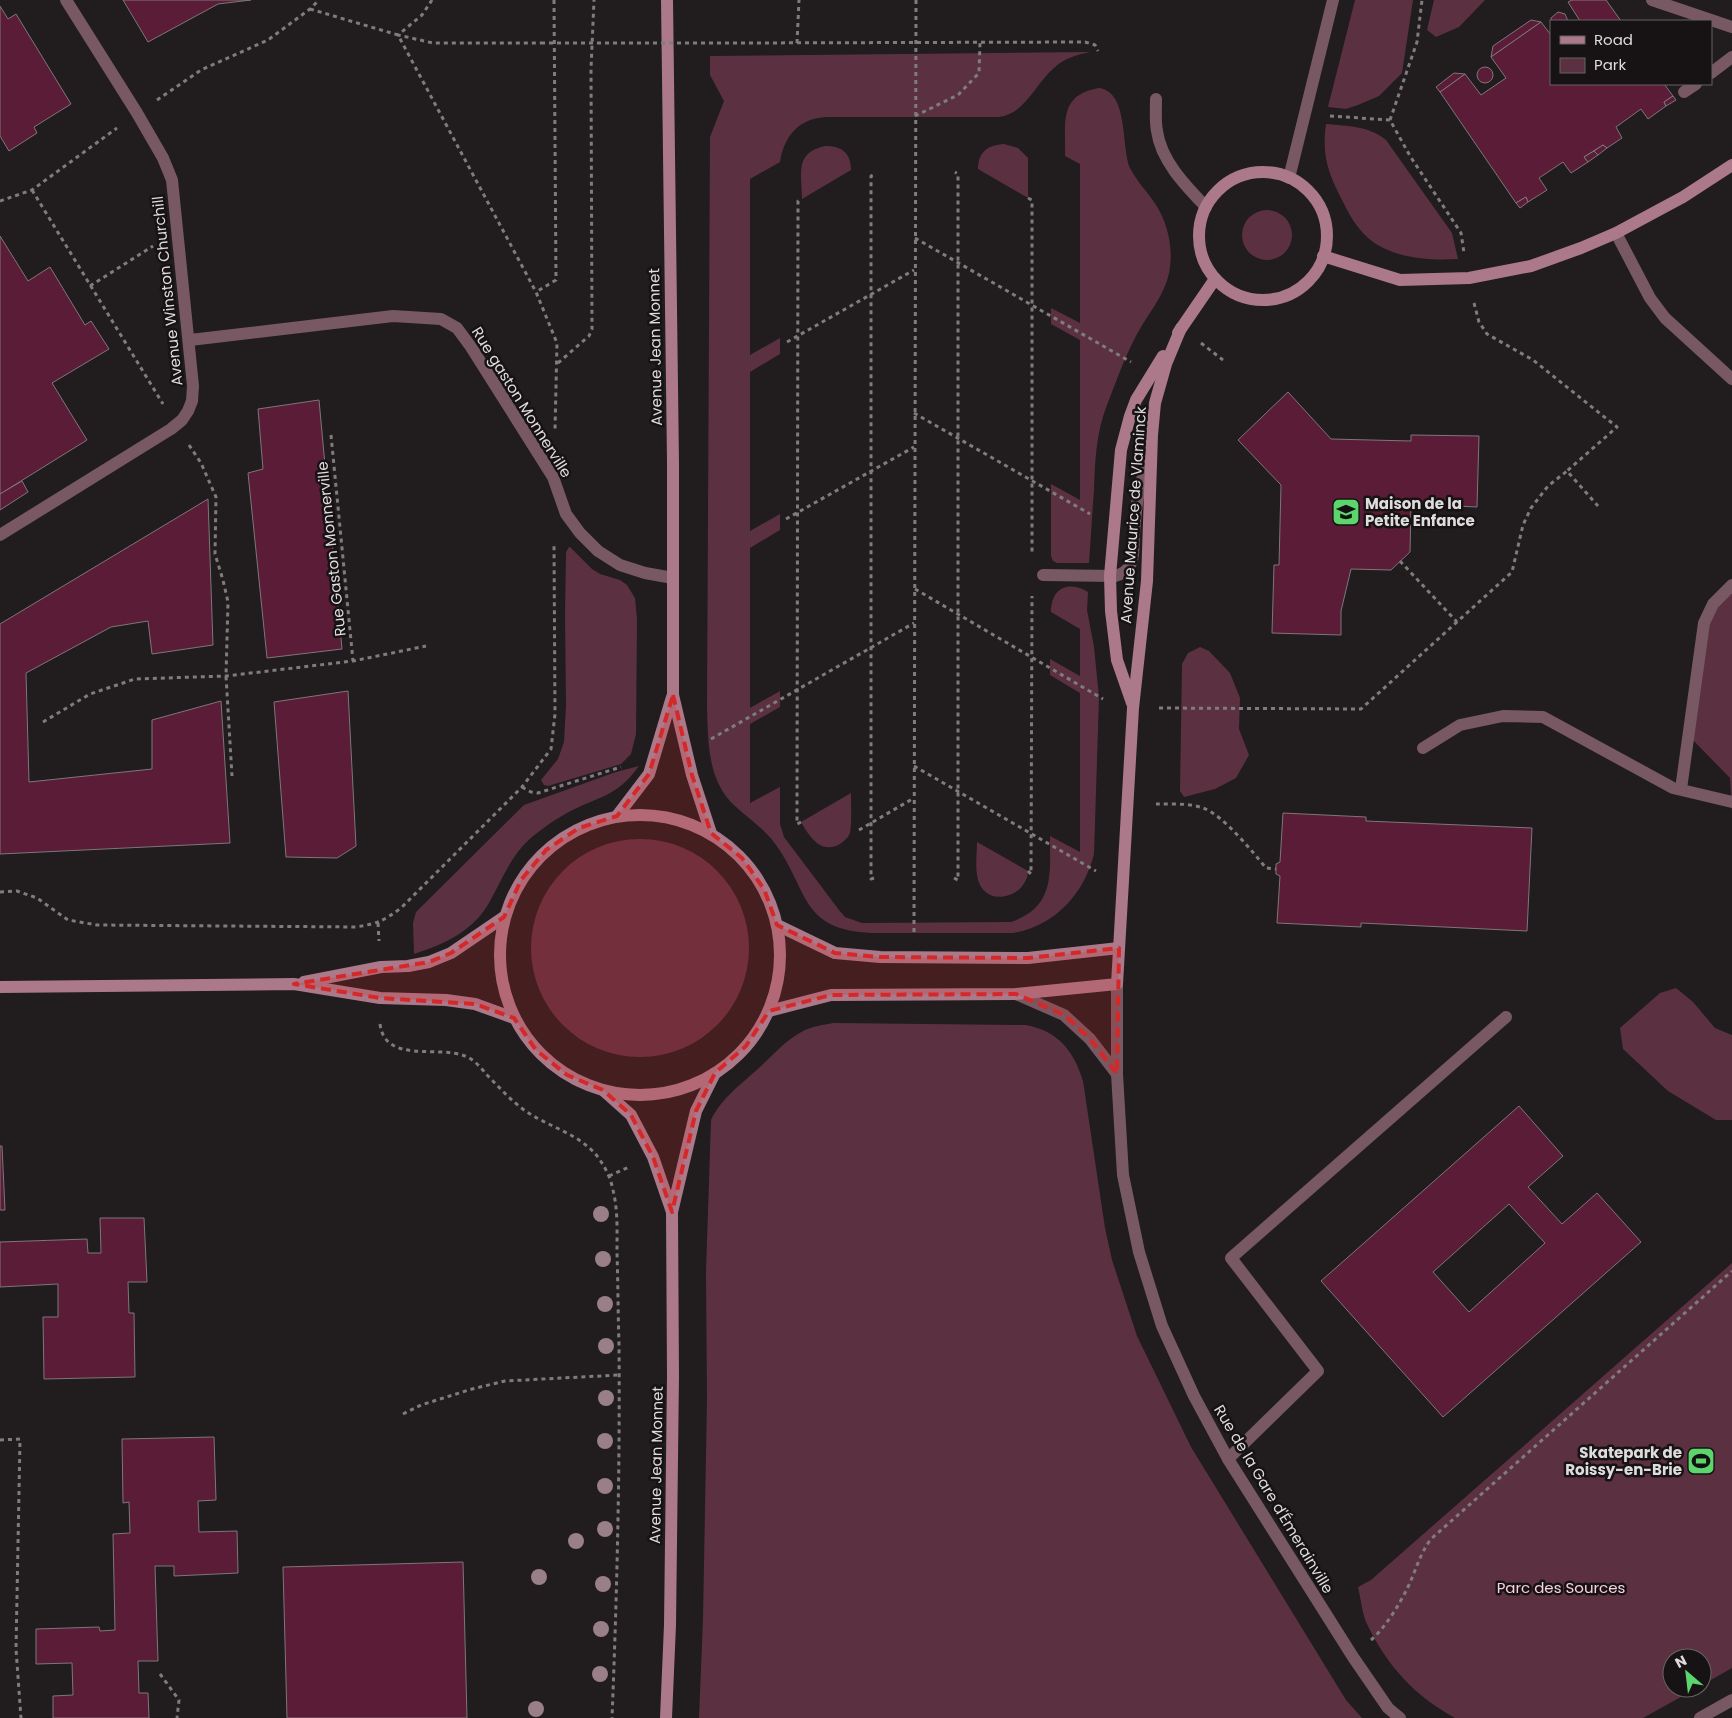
<svg xmlns="http://www.w3.org/2000/svg" width="1732" height="1718" font-family="Poppins,sans-serif">
<style>
.green{fill:#5b3141}
.building{fill:#5b1c38;stroke:#7d7778;fill-rule:evenodd}
.lines{fill:none;stroke-linecap:round;stroke-linejoin:round}
.path{stroke:#807c7d;stroke-width:3;stroke-dasharray:4 4;stroke-linecap:butt}
.lane{stroke:#775863;stroke-width:12}
.street{stroke:#775863;stroke-width:12}
.secondary{stroke:#ab798a;stroke-width:12}
.path-bridge{stroke:#807c7d;stroke-width:3;stroke-dasharray:4 4;stroke-linecap:butt}
.tree{fill:#997f87}
.marked{fill:#d62828;fill-opacity:0.2;stroke:#d62828;stroke-width:4;stroke-dasharray:10 6;stroke-linejoin:round}
.labels{text-anchor:middle;dominant-baseline:central;stroke-width:5;stroke-linejoin:round;paint-order:stroke}
.street-label{font-size:15px;fill:#dfdcdd;stroke:#171314}
.poi-label{font-size:15px;font-weight:bold;fill:#dfdcdd;stroke:#171314;text-anchor:start}
.park-label{font-size:15px;fill:#fbd0de;stroke:#171314}
</style>
<rect width="100%" height="100%" fill="#211c1d"/>
<g class="green">
<path d="M1355,0H1413L1402,73L1379,96L1358,105L1346,109L1328,107Z"/>
<path d="M1434,0H1485L1459,27L1436,37L1427,30Z"/>
<path d="M1090,52C1077,55 1064,58 1054,68C1035,84 1026,113 999,117H827C799,118 784,136 780,162L750,179V355L780,338V354L750,372V531L780,514V530L750,548V708L780,691V707L750,724V803L780,787V824L784,837L839,910L845,917L862,923L1011,922C1055,907 1050,874 1050,836L1080,852V693L1050,675V659L1080,676V629L1051,612C1051,588 1068,580 1088,592L1087,610L1094,647L1099,697L1094,854C1084,894 1055,926 1013,933H872C800,930 809,891 776,845C765,829 749,819 735,806C707,781 708,740 707,706L710,137L724,101L710,75V56Z"/>
<path d="M1099,88C1129,92 1121,147 1130,168C1137,182 1148,192 1156,205C1167,222 1173,246 1170,267C1167,294 1147,314 1135,338C1124,359 1116,382 1107,405C1096,433 1095,461 1094,490C1092,514 1091,538 1089,563H1057L1053,561L1051,556V484L1080,500V340L1051,324V308L1080,323V164L1065,156C1066,123 1058,95 1099,88Z"/>
<path d="M1326,124C1347,126 1370,126 1386,140L1452,233L1458,259C1427,261 1387,258 1364,234C1354,224 1347,210 1341,198C1327,171 1322,154 1326,124Z"/>
<path d="M1004,144L1018,148L1028,158V198L978,169C978,152 988,145 1004,144Z"/>
<path d="M825,146C842,146 851,153 851,170L802,199C802,173 794,153 825,146Z"/>
<circle cx="1267" cy="235" r="25"/>
<path d="M569,547H570L592,569L600,574L620,580L627,585L635,598L637,619L636,734L631,754L621,764L548,786L544,785L541,780L558,759L564,742L566,705L565,615L566,552Z"/>
<path d="M1732,585V813L1730,778L1690,737L1704,623Z"/>
<path d="M1200,647L1209,651L1230,673L1240,698L1239,729L1249,755L1236,778L1215,789L1184,797L1180,791L1182,664L1188,653Z"/>
<path d="M639,766C616,798 598,796 567,813C554,820 543,828 532,837C511,855 503,878 490,901C474,931 445,944 414,954L413,923L416,912L524,805L616,772Z"/>
<path d="M851,793C851,806 852,821 850,833C848,838 844,841 840,844C821,855 809,836 801,822Z"/>
<circle cx="640" cy="948" r="109"/>
<path d="M977,842L1028,871C1027,896 991,907 980,885C974,873 977,855 977,842Z"/>
<path d="M1676,988L1693,1002L1715,1028L1732,1035V1120H1716L1668,1091L1623,1049L1620,1028L1660,993Z"/>
<path d="M833,1023L1026,1025C1058,1031 1074,1051 1083,1081L1105,1228L1112,1260L1137,1336L1191,1447L1346,1700L1362,1718H699L703,1619L707,1400L706,1272L711,1120C722,1097 743,1083 761,1066C776,1052 785,1041 803,1031C813,1026 823,1025 833,1023Z"/>
<path d="M1732,1263V1668L1702,1685V1658H1672V1688H1697L1643,1718H1455C1415,1696 1387,1666 1367,1624C1362,1614 1361,1599 1358,1587L1371,1580Z"/>
</g>
<g class="building">
<path d="M123,0H251L218,4L148,42Z"/>
<path d="M1572,0H1606L1621,21H1580L1568,2Z"/>
<path d="M0,6L8,19L16,14L71,104L34,127L37,133L9,151L0,136Z"/>
<path d="M1558,12L1565,14L1568,21H1551V18Z"/>
<path d="M1531,20L1541,22L1491,57L1493,46Z"/>
<path d="M1541,22L1551,35V84H1664L1673,96L1664,102L1666,106L1648,119L1641,109L1616,127L1622,138L1607,148L1603,145L1584,157L1588,162L1571,173L1563,162L1539,178L1547,190L1528,202L1526,197L1516,203L1440,92L1465,74L1481,95L1506,78L1491,57Z"/>
<circle cx="1485" cy="75" r="8"/>
<path d="M1454,73L1465,74L1440,92L1436,87Z"/>
<path d="M1673,96L1676,100L1666,106L1664,102Z"/>
<path d="M1603,145L1607,148L1598,155L1594,151Z"/>
<path d="M1594,151L1598,155L1588,162L1584,157Z"/>
<path d="M1526,197L1528,202L1520,208L1516,203Z"/>
<path d="M0,236L28,281L50,267L85,325L91,321L109,349L52,383L87,440L0,494Z"/>
<path d="M1288,392L1331,439L1411,441V435L1479,436L1477,507L1411,504L1410,552L1391,570L1351,569L1341,611V635L1272,633L1274,565H1279L1281,485L1238,440Z"/>
<path d="M319,400L342,649L267,658L248,473L263,469L258,409Z"/>
<path d="M22,481L28,492L0,510V494Z"/>
<path d="M208,499L213,645L152,654L148,621L111,627L26,673L29,782L152,769V720L221,701L230,843L0,854V624Z"/>
<path d="M348,691L356,846L337,858L286,857L274,702Z"/>
<path d="M1283,813L1366,817V821L1532,828L1527,931L1361,923V927L1277,923L1280,876L1276,874V864L1280,862Z"/>
<path d="M1519,1106L1563,1156L1528,1187L1562,1224L1597,1193L1641,1242L1443,1417L1321,1281ZM1509,1204L1545,1243L1469,1312L1433,1272Z"/>
<path d="M0,1146H2L5,1210H0Z"/>
<path d="M100,1218H144L147,1282H128L129,1313H134L135,1377L44,1379L43,1317H58V1284L0,1287V1242L87,1239L88,1253H101Z"/>
<path d="M214,1437L216,1500L198,1501L199,1532L237,1531L238,1573L174,1576V1566H155L158,1661H138L139,1693H148L149,1718H53V1696L73,1695L72,1663L36,1664V1629L99,1627L100,1631L115,1630L113,1534L130,1533L129,1502L123,1503L122,1439Z"/>
<path d="M463,1562L467,1718H287L283,1567Z"/>
</g>
<g class="lines">
<g class="path">
<path d="M432,0L422,15L398,35L433,43H541"/>
<path d="M554,0L556,280L536,292L557,343L555,430"/>
<path d="M310,9L398,35L536,292"/>
<path d="M741,43L1085,42L1095,45L1098,51"/>
<path d="M797,43L799,0"/>
<path d="M157,100L201,70L268,40L310,9L319,0"/>
<path d="M915,116L958,95L979,73L980,43"/>
<path d="M1330,116L1390,120L1410,156L1461,233L1464,253"/>
<path d="M1390,120L1417,42L1422,0"/>
<path d="M32,190L163,404"/>
<path d="M1028,198L1032,200V552"/>
<path d="M0,201L32,190L117,128"/>
<path d="M915,238L1131,362"/>
<path d="M90,286L153,246"/>
<path d="M1474,303L1479,322L1487,334L1533,360L1617,427L1567,471L1598,506"/>
<path d="M787,342L914,270"/>
<path d="M1201,343L1223,360"/>
<path d="M558,363L589,336L592,329L591,69L594,0"/>
<path d="M914,413L1090,514"/>
<path d="M331,435L353,661"/>
<path d="M189,445L201,463L216,497L215,554L223,580L228,602L226,676L232,776"/>
<path d="M786,519L914,447"/>
<path d="M1400,561L1457,622"/>
<path d="M915,589L1103,699"/>
<path d="M1159,708L1361,709L1512,572L1523,525L1531,508L1548,486L1567,471"/>
<path d="M43,722L90,694L135,679L226,676L353,661L426,646"/>
<path d="M711,739L914,623"/>
<path d="M914,766L1096,871"/>
<path d="M522,787L531,792L538,793L621,767"/>
<path d="M1156,804C1171,804 1189,803 1203,808C1223,815 1252,851 1266,868L1276,869"/>
<path d="M801,822L797,824L798,201L802,199"/>
<path d="M859,830L914,798"/>
<path d="M1028,871L1031,874L1032,596"/>
<path d="M874,878L871,879V176L875,174"/>
<path d="M954,878L958,880V174L955,172"/>
<path d="M0,892L17,891L37,898L68,920L97,925L356,927C379,923 383,921 401,908L522,787L551,749L555,714L554,543"/>
<path d="M378,923L379,941"/>
<path d="M914,932L916,0"/>
<path d="M380,1024C385,1064 437,1045 465,1056C474,1059 481,1068 487,1075C500,1088 512,1102 527,1112C551,1128 583,1135 600,1160C606,1169 611,1179 613,1190C618,1210 617,1232 617,1253C618,1283 618,1314 619,1345C620,1469 617,1594 612,1718"/>
<path d="M609,1176L629,1167"/>
<path d="M403,1414L421,1405L472,1389L505,1381L619,1375"/>
<path d="M0,1440L20,1439L16,1649L21,1718"/>
<path d="M1371,1640C1385,1628 1399,1605 1407,1589C1416,1571 1419,1555 1431,1539L1732,1271"/>
<path d="M160,1674L179,1700L177,1718"/>
</g>
<g class="lane">
<path d="M1652,0L1732,27"/>
<path d="M1711,73L1732,57"/>
<path d="M1684,92L1696,84"/>
<path d="M1156,99C1156,110 1155,121 1157,131C1161,161 1186,186 1206,207"/>
<path d="M1289,178L1333,0"/>
<path d="M1616,233L1650,298L1665,318L1732,379"/>
<path d="M1043,575L1115,576C1121,574 1127,572 1130,565C1135,557 1133,543 1134,534C1136,507 1138,481 1151,457"/>
<path d="M1423,748L1460,725L1503,716L1543,717L1673,788L1732,802"/>
<path d="M1681,789L1704,623L1713,604L1732,585"/>
<path d="M1228,1459L1318,1371L1231,1258L1506,1017"/>
</g>
<g class="street">
<path d="M190,340L393,316L441,319L457,328L471,347L553,477L566,514L580,533L598,551L620,565L645,573L673,578"/>
<path d="M0,535L171,429L182,420L188,411L192,401L193,386L172,180L163,158L137,113L66,0"/>
<path d="M1117,984V1074L1123,1175L1139,1252L1162,1326L1194,1396L1228,1459L1353,1657L1388,1708L1400,1718"/>
<path d="M1016,994L1064,1015L1090,1039L1117,1074"/>
<path d="M1700,1718L1732,1700"/>
</g>
<g class="secondary">
<path d="M667,0L673,462V695L692,775L711,833"/>
<circle cx="1263" cy="236" r="64"/>
<path d="M1323,256L1400,280L1469,278L1531,266L1581,248L1616,233L1683,197L1732,165"/>
<path d="M1178,333L1215,279"/>
<path d="M1132,703L1117,660L1111,611L1110,576L1121,450L1130,416L1136,400L1163,356"/>
<circle cx="640" cy="955" r="140"/>
<path d="M617,816L649,774L672,697"/>
<path d="M777,925L835,953L880,957L1028,958L1119,948"/>
<path d="M304,982L381,967L408,966L429,962L451,953L504,917"/>
<path d="M0,987L294,984L380,998L446,1000L475,1004L514,1018"/>
<path d="M769,1011L831,995L1016,994L1117,984L1133,708L1147,581L1152,435L1155,403L1166,364L1181,328"/>
<path d="M603,1090L631,1115L653,1157L672,1212"/>
<path d="M666,1718L670,1625L673,1376L672,1212L696,1111L715,1073"/>
</g>
<path class="path-bridge" d="M541,43H741"/>
</g>
<g class="tree">
<circle cx="601" cy="1214" r="8"/>
<circle cx="603" cy="1259" r="8"/>
<circle cx="605" cy="1304" r="8"/>
<circle cx="606" cy="1346" r="8"/>
<circle cx="606" cy="1398" r="8"/>
<circle cx="605" cy="1441" r="8"/>
<circle cx="605" cy="1486" r="8"/>
<circle cx="605" cy="1529" r="8"/>
<circle cx="576" cy="1541" r="8"/>
<circle cx="539" cy="1577" r="8"/>
<circle cx="603" cy="1584" r="8"/>
<circle cx="601" cy="1629" r="8"/>
<circle cx="600" cy="1674" r="8"/>
<circle cx="536" cy="1709" r="8"/>
</g>
<path class="marked" d="M673,695L692,775L711,833L742,858L764,889L777,925L835,953L880,957L1028,958L1119,948L1117,1074L1090,1039L1064,1015L1016,994L831,995L769,1011L746,1046L715,1073L696,1111L672,1212L653,1157L631,1115L603,1090L567,1075L536,1050L514,1018L475,1004L380,998L294,984L429,962L451,953L504,917L521,880L546,850L579,828L617,816L649,774Z"/>
<defs>
<symbol id="school-square" viewBox="-11 -11 22 22"><rect x="-9" y="-9" width="18" height="18" rx="4" fill="#5dd56d" stroke="#171314"/><path d="M0-5L7-2L0 1L-7-2ZM-4 1L0 2.5L4 1V4Q0 6-4 4Z" fill="#111"/></symbol>
<symbol id="stadium-square" viewBox="-11 -11 22 22"><rect x="-9" y="-9" width="18" height="18" rx="4" fill="#5dd56d" stroke="#171314"/><path d="M0-5a6.5 5 0 1 0 0 10a6.5 5 0 1 0 0-10ZM-3.5-1.8h7v3.6h-7Z" fill="#111"/></symbol>
</defs>
<g fill-rule="evenodd">
<use href="#school-square" x="1330" y="496" width="32" height="32"/>
<use href="#stadium-square" x="1685" y="1445" width="32" height="32"/>
</g>
<g class="labels">
<g class="street-label">
<text transform="translate(167 291) rotate(-96)">Avenue Winston Churchill</text>
<text transform="translate(655 347) rotate(-91)">Avenue Jean Monnet</text>
<text transform="translate(522 402) rotate(58)">Rue gaston Monnerville</text>
<text transform="translate(1133 515) rotate(-86)">Avenue Maurice de Vlaminck</text>
<text transform="translate(331 549) rotate(-96)">Rue Gaston Monnerville</text>
<text transform="translate(656 1465) rotate(-89)">Avenue Jean Monnet</text>
<text transform="translate(1274 1499) rotate(59)">Rue de la Gare d'Émerainville</text>
</g>
<g class="poi-label">
<text x="1365" y="503">Maison de la<tspan x="1365" dy="17">Petite Enfance</tspan></text>
<text x="1682" y="1452" text-anchor="end">Skatepark de<tspan x="1682" dy="17">Roissy-en-Brie</tspan></text>
</g>
<g class="park-label">
<text x="1561" y="1587">Parc des Sources</text>
</g>
</g>
<rect x="1550" y="20" width="162" height="65" fill="#171314" stroke="#676364"/>
<rect x="1560" y="36" width="25" height="8" fill="#ab798a" stroke="#676364"/>
<text x="1594" y="45" font-size="15" fill="#dfdcdd">Road</text>
<rect x="1560" y="58" width="25" height="15" fill="#5b3141" stroke="#676364"/>
<text x="1594" y="70" font-size="15" fill="#dfdcdd">Park</text>
<g transform="translate(1687 1673) rotate(332)"><circle r="24" fill="#171314" stroke="#676364"/>
<path d="M0-4L9 19L0 12L-9 19Z" fill="#5dd56d"/>
<text y="-8" font-size="14" font-weight="bold" text-anchor="middle" fill="#dfdcdd">N</text>
</g>
</svg>
